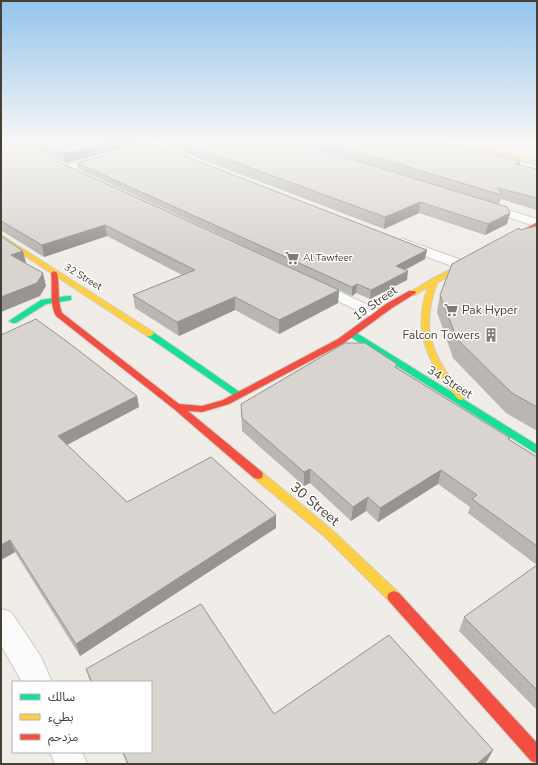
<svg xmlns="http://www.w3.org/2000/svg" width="538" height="765" font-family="'Nunito Sans','Noto Sans Arabic',sans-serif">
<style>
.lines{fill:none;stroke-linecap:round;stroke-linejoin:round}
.street-casing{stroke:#cecbc5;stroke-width:2}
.fast-casing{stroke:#d2ccc0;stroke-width:2}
.slow-casing{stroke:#d2ccc0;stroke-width:2}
.jam-casing{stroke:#d2ccc0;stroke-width:2}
.street{fill:#fdfcfc;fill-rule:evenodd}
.fast{fill:#16e098;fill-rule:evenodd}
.slow{fill:#ffcf43;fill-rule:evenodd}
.jam{fill:#f24e42;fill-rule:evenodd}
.wall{fill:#bab6b2}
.shaded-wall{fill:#979491}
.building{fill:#d8d4cf;stroke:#979491}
.labels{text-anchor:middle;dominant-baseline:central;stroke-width:3;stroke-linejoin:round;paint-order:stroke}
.far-poi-label{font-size:10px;fill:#473e34;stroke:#fff;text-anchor:start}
.far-street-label{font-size:10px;fill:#473e34;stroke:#fff}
.street-label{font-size:12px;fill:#473e34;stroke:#fff}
.poi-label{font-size:12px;fill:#473e34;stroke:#fff;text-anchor:start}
.near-street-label{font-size:14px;fill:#473e34;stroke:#fff}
</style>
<rect width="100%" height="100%" fill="#f0ede8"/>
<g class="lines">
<defs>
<g id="street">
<path d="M150,143H164L163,145L132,154L127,151L129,149Z"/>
<path d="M101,156L106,159L104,161L67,171L62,168L64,166Z"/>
<path d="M496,156L537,166V172L493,161L491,159Z"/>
<path d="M486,203L537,219V227L482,208L480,206L482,204Z"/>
<path d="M403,239L467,262L469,265L467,268H457L399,246L397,243L399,240Z"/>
<path d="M316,281L381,311L384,314L381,317L376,319L371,317L311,288L309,285L311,282Z"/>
<path d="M1,609L11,612L41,657L52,682H22L1,645Z"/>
<path d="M50,752H82L87,764H55Z"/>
</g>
<g id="fast">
<path d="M68,296H71V300L46,304L16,323H13L9,321L41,300Z"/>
<path d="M147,332H153L244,395L239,398L236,397L147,336L146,334Z"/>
<path d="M349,332H355L537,445V454L349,336L348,334Z"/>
</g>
<g id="slow">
<path d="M455,143H463L537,161V163Z"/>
<path d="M1,235L153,332L154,334L150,336H147L1,240Z"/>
<path d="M475,257L477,258V260L437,283C425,315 426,341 445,370C451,380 459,388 466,397L461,400L458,399C429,364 411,333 428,287L415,295H409L408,293L432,279Z"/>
<path d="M258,471L262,472L332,530L399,593L401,597L399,601L394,603L389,601L324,536L254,478L253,475L254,472Z"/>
</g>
<g id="jam">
<path d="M537,222V226L507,243L502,242Z"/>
<path d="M54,271L57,273C60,286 57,300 62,313L179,404L202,406L223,400L338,339L386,304L409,291H415L416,293L392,308L344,343L229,404L202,412L188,411L262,472L263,475L262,478L258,479L254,478L174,409L56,316C49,303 53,287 51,273Z"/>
<path d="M394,591L399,593L537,743V763L531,761L389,601L387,597L389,593Z"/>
</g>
</defs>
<use href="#street" class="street-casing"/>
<use href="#fast" class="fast-casing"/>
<use href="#slow" class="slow-casing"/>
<use href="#jam" class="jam-casing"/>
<use href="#street" class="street"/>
<use href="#fast" class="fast"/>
<use href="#slow" class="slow"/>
<use href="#jam" class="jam"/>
</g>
<g class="wall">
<path d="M1,143L339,290L338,303L279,334L235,310L179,336L135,308L133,295L182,275L107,236L44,257L2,231H1Z"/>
<path d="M22,143H143L66,163Z"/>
<path d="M164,143H446L520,165L537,169V209L536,210L501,199L499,205L510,213L507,224L485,235L419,213L384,229L164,145Z"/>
<path d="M77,163L425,259L405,270L407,280L370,299L356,293L352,296L78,169Z"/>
<path d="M537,226V431L506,413L453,358L437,312L440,295L520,230Z"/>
<path d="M1,335L137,396L139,407L67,445L127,502L276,528L80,656L15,552L1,560Z"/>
<path d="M397,364V368L537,457V565L468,513L470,507L438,484L378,522L366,511L351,521L310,483L304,486L242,431L241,404Z"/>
<path d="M537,565V710L459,631L464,617Z"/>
<path d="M201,604L274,714L389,635L493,750L487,761L484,764H127L122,752H151V682H90L86,669Z"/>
</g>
<g class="shaded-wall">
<path d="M107,143H143L66,163L64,154Z"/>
<path d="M521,161L518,171L515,164Z"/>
<path d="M420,202L419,213L384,229L385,217Z"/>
<path d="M510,213L507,224L485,235L488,224Z"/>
<path d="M105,225L107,236L44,257L42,245Z"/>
<path d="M427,250L425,259L395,275L396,266Z"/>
<path d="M23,251L26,263L14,267L11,255Z"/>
<path d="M408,271L407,280L370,299L371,290Z"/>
<path d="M43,273L46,286L40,296L1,312V297Z"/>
<path d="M357,284L356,293L352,296V287Z"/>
<path d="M339,290L338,303L279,334V320Z"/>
<path d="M235,297V310L179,336L177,322Z"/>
<path d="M137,396L139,407L61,448L58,436Z"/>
<path d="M310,469V483L304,486V472Z"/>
<path d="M441,470L438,484L378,522L380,508Z"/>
<path d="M368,497L366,511L351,521L353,507Z"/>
<path d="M276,515V528L80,656L76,644Z"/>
<path d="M10,540L15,552L1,560V545Z"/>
<path d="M493,750L487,761L484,764H477Z"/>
</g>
<g class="building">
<path d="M1,143H17L339,290L279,320L235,297L177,322L133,295L195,270L105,225L42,245L1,221Z"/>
<path d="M40,143H107L64,154Z"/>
<path d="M151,143L427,250L396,266L408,271L371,290L357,284L352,287L77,163Z"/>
<path d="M183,143H299L507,207L510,213L488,224L420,202L385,217Z"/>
<path d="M328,143H446L521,161L515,164L537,169V198L498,188L502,195Z"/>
<path d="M537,226V407L512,393L457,339L440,295L452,264L519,228L520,230Z"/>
<path d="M1,236L23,251L11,255L43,273L37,283L1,297Z"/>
<path d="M36,319L73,346L137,396L58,436L127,502L211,457L276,515L76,644L10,540L1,545V335Z"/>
<path d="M345,343H365L397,364L395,367L510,438L508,439L537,457V546L472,499L477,495L441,470L380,508L368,497L353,507L310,469L304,472L242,418L241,404Z"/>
<path d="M537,565V690L464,617Z"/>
<path d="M201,604L274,714L389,635L493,750L477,764H128L123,752H151V682H92L86,669Z"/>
</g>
<linearGradient id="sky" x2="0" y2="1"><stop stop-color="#93c4ec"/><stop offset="0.57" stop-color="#f8f7f5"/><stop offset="1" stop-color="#f8f7f5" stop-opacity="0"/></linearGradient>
<rect width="538" height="250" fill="url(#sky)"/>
<defs>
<symbol id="supermarket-bare" viewBox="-9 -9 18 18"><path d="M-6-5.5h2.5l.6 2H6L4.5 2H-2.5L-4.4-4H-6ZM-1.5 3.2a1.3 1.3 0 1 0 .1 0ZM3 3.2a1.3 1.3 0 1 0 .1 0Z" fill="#827b73" stroke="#fff" stroke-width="2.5" paint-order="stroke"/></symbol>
<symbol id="building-bare" viewBox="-9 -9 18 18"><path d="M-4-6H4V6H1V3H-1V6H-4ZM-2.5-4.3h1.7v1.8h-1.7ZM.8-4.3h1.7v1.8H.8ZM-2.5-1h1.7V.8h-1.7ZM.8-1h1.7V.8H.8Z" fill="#827b73" stroke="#fff" stroke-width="2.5" paint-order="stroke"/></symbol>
</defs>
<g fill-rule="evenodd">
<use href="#supermarket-bare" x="282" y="248" width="20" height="20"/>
<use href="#supermarket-bare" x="441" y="300" width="20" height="20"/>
<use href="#building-bare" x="481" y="325" width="20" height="20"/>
</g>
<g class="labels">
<g class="far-poi-label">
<text x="303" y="258">Al Tawfeer</text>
</g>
<g class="far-street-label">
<text transform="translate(83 277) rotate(31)">32 Street</text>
</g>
<g class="street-label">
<text transform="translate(375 303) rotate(-35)">19 Street</text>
<text transform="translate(450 382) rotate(32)">34 Street</text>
</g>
<g class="poi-label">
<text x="462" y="310">Pak Hyper</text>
<text x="480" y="335" text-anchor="end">Falcon Towers</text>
</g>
<g class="near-street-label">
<text transform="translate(315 504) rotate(40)">30 Street</text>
</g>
</g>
<rect width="538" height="765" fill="none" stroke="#473e34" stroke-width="4"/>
<rect x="12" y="681" width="140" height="72" fill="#ffffff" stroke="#b5b2ae"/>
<rect x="20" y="694" width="20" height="6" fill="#16e098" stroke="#b5b2ae"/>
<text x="48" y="701" font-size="12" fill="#473e34">سالك</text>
<rect x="20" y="714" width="20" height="6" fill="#ffcf43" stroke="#b5b2ae"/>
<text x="48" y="721" font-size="12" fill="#473e34">بطيء</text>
<rect x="20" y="734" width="20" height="6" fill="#f24e42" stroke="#b5b2ae"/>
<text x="48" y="741" font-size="12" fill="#473e34">مزدحم</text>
</svg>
